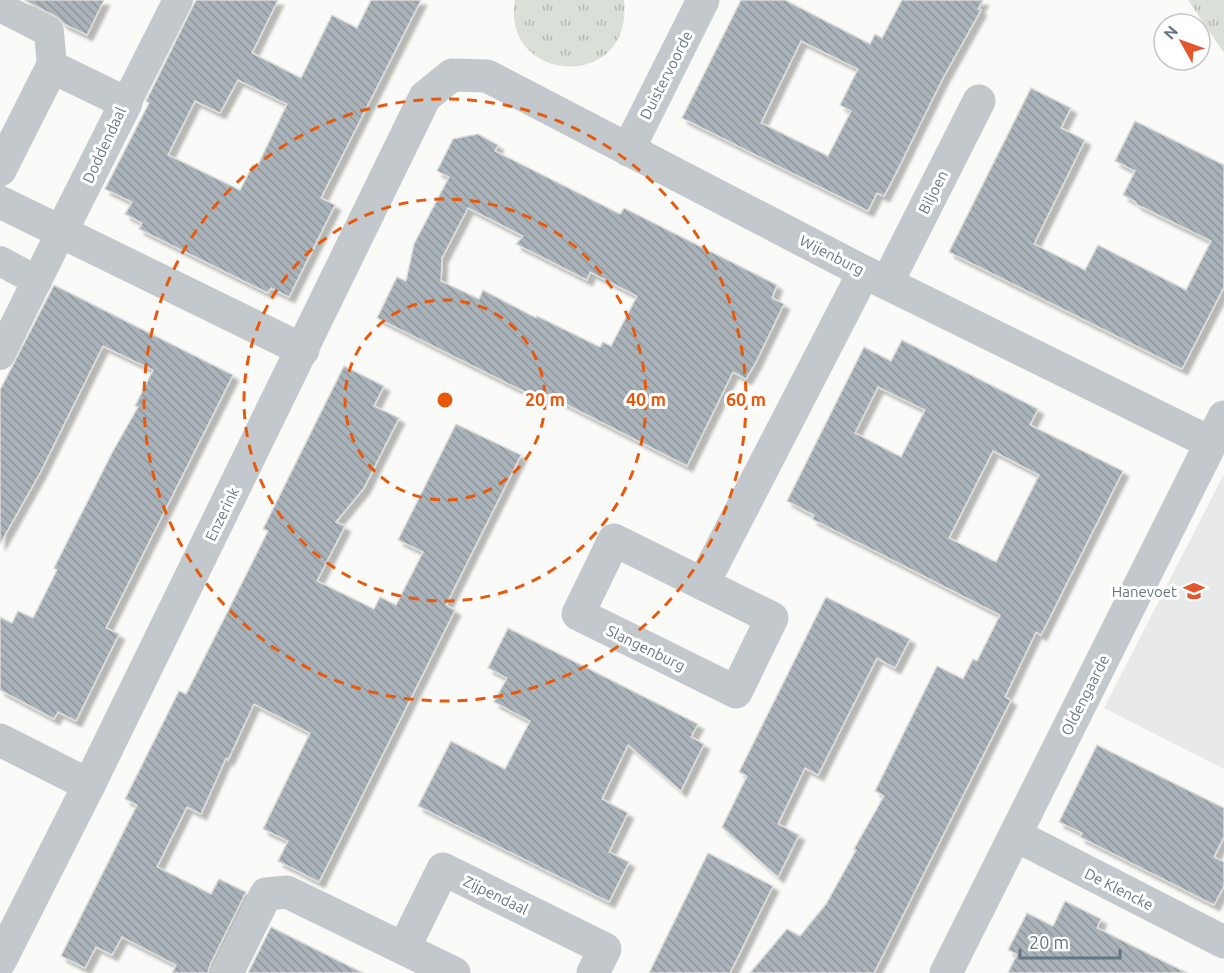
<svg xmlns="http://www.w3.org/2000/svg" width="1224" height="973" font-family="Ubuntu,sans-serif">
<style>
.built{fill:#e8e9e9}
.grass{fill:url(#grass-tufts)}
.building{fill:url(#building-back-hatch);stroke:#dcdcda;stroke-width:1.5;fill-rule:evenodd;filter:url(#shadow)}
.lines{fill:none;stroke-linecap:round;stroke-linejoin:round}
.pedestrian{stroke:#c3c8cc;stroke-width:30}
.minor{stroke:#c3c8cc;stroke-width:33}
.tertiary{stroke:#c3c8cc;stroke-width:33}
.ring{fill:none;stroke:#e8590c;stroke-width:3;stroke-dasharray:10 8}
.labels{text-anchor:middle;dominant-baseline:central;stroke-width:6;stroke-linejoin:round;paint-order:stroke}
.street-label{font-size:15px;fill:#657683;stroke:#fff}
.poi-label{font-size:15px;fill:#657683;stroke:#fff;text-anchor:end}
.centre{fill:#e8590c;stroke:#fff;stroke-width:3}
.ring-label{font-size:18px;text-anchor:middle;font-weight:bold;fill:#e8590c;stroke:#fff;stroke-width:6;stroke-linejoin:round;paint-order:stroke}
</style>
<defs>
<pattern id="grass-tufts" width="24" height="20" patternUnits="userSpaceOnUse" patternTransform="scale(1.5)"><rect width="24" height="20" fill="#dadfd7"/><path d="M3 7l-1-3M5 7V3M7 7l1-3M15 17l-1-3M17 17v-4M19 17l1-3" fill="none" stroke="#b4b9b4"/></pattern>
<pattern id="building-back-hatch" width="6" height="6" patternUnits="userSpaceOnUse" patternTransform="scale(1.5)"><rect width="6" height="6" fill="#aab3b9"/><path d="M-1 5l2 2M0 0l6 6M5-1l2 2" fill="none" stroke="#8e969c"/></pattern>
<filter id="shadow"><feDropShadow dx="5.5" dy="5.5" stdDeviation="1.5" flood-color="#0004"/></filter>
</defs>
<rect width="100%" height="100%" fill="#fafaf8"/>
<path class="built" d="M1224,474V769L1104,708Z"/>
<g class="grass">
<path d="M515,0H624C634,93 500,84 515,0Z"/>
<path d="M1188,0H1224V53Z"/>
</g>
<g class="building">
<path d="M24,0H104L87,35L64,24L57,17Z"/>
<path d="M196,0H278L252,53L301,78L332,15L357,28L371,0H421L321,198L335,205L289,297L271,288L268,293L139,229L142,223L125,214L132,202L105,189L149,103L146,101ZM238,80L287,104L257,167L253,165L240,190L168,155L195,101L220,113Z"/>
<path d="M741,0H785L870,44L875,34L882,38L902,0H983L978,9L981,10L943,78L892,181L884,196L877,193L868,211L682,118ZM801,41L858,69L840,105L851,111L828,156L761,123Z"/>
<path d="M1031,88L1071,108L1061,128L1085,140L1034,244L1085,270L1098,245L1186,290L1211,241L1136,204V202L1123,195L1135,171L1115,161L1135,121L1224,165V287L1182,369L949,252Z"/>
<path d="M478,134L498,145L495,151L620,214L624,208L777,285L772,298L784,304L755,364L746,379L733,372L687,466L544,393L541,400L377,318L397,277L406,281L414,244L449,177L437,171L453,139ZM468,208L523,236L516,244L587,280L590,272L637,296L611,346L603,342L600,347L537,316L536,318L483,290L479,299L441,281L442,258Z"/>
<path d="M54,285L233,375L106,628L119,634L76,721L58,712L54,719L0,690V617L12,623L18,611L33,618L57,570L54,568L113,451L138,407L135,406L153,370L103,346L40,473L0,544V390Z"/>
<path d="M902,340L1038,409L1030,425L1123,471L1041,635L1036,632L1005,697L1011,700L874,973H750L787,929L800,936L826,904L856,850L854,849L884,796L875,791L937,666L963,679L973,659L977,661L1000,615L812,519L814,515L787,501L864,347L891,361ZM878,387L925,410L901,457L855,433ZM993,451L1039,475L996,562L949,538Z"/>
<path d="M344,366L384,386L374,406L399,418L364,488L336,522L345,526L317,581L374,609L380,597L396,605L423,552L398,540L456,424L521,455L446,605L455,610L319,882L278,861L288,841L263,829L310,733L254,704L228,760L226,758L201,814L187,807L157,867L211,894L219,879L246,892L210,965L208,973H172L176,965L122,937L112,955L96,947L85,968L61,956L137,805L125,799L179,691L186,694L241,585L268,531L263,529Z"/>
<path d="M826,597L910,639L895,668L877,658L818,775L805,768L778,824L799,835L778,877L722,827L747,776L739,772Z"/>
<path d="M508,628L698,724L691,737L704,744L681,791L628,745L602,799L628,813L609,852L629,862L609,902L418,806L451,741L505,769L530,721L494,702L507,678L488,668Z"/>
<path d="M1097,745L1224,808V837L1214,857L1224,862V886L1214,905L1080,837L1082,833L1059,822Z"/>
<path d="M708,853L773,886L730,973H649Z"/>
<path d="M1065,901L1101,919L1097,928L1187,973H1008L1017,954L1008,950L1027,913L1053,926Z"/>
<path d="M271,927L363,973H248Z"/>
</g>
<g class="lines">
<g class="pedestrian">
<path d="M0,7L49,32L52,67"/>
<path d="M126,103L178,0"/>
<path d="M0,261L37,281"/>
<path d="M0,355L61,232"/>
</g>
<g class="minor">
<path d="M628,150L703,0"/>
<path d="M0,170L52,67L126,103L61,232"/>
<path d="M0,202L303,350"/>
<path d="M887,283L979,101"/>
<path d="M614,540L772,618L736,692L578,614Z"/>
<path d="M703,584L864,272"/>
<path d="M0,740L89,785"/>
<path d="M1015,835L1224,942"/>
<path d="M404,948L443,869L605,949L593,973"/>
<path d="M0,961L89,785L425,97L452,75L487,76L864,272L1211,443"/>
<path d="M227,973L266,894L287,892L454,973"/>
</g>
<path class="tertiary" d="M946,973L1224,417"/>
</g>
<g class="ring">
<circle cx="445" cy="400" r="100"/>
<circle cx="445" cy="400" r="201"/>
<circle cx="445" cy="400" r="301"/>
</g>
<defs>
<symbol id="school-bare" viewBox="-9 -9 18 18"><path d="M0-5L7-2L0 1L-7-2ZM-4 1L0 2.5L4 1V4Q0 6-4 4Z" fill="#e4572e" stroke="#fff" stroke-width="2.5" paint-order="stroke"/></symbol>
</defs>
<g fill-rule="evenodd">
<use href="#school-bare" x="1179" y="576" width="30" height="30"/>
</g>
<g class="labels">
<g class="street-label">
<text transform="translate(666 75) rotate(-63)">Duistervoorde</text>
<text transform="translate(104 145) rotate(-65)">Doddendaal</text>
<text transform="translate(933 192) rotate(-63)">Biljoen</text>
<text transform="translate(832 255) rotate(27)">Wijenburg</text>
<text transform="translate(222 514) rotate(-64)">Enzerink</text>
<text transform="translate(646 648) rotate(26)">Slangenburg</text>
<text transform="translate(1085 695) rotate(-63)">Oldengaarde</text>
<text transform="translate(1119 889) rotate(27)">De Klencke</text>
<text transform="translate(496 895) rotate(26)">Zijpendaal</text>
</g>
<g class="poi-label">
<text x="1177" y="591">Hanevoet</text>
</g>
</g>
<circle cx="445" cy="400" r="9" class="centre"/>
<g class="ring-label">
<text x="545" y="406">20 m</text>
<text x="646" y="406">40 m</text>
<text x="746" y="406">60 m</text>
</g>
<g transform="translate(1182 42) rotate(310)"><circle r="28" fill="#ffffff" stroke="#c1c8cd" stroke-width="1.5"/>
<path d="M0-4.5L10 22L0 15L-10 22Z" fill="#e4572e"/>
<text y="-9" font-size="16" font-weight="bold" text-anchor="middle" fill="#657683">N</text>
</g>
<path d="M1020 949v9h100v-9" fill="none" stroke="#657683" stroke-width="3"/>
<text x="1029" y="949" font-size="18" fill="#657683" stroke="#ffffff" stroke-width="4.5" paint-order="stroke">20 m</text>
</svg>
